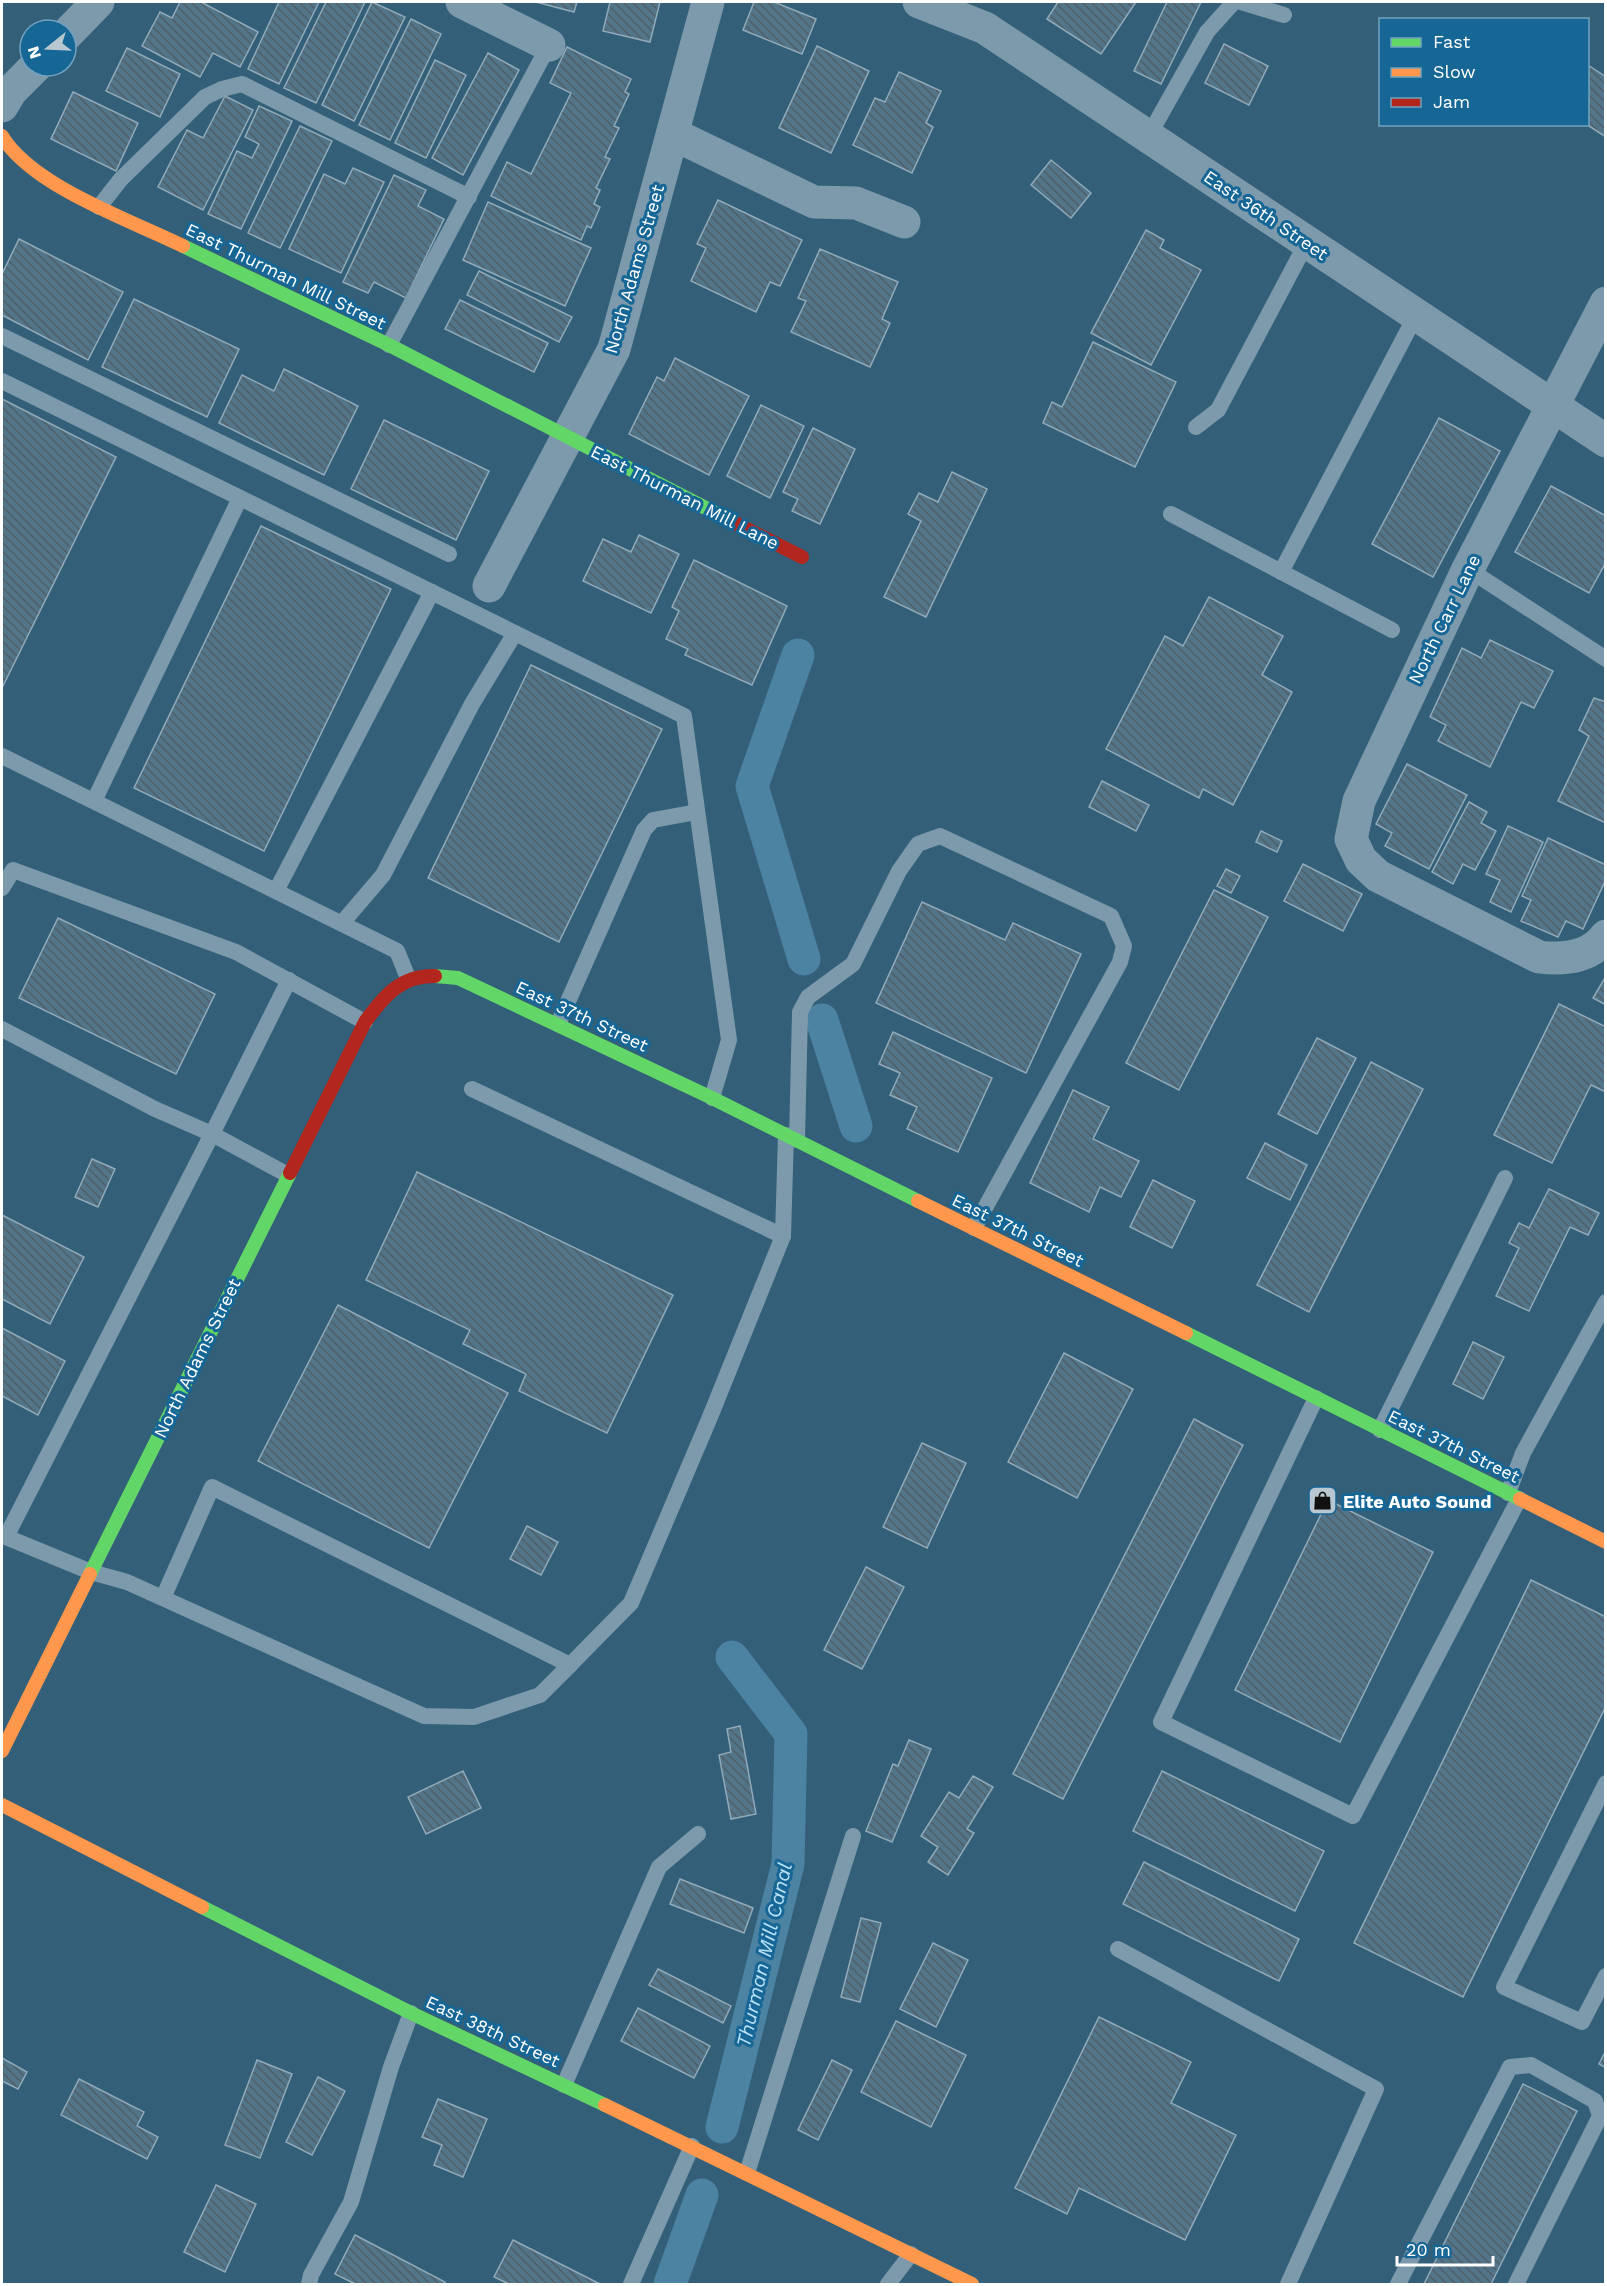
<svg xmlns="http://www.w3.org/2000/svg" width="1607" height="2286" font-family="'Work Sans',sans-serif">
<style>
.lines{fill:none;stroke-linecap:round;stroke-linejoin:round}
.canal{stroke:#4c82a2;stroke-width:33}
.building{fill:url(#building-back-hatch);stroke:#91aab9;stroke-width:1.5}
.lane{stroke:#7c9aab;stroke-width:16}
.street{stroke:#7c9aab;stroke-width:33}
.fast{stroke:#63d668;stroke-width:14}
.slow{stroke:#ff974d;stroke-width:14}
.jam{stroke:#b3261e;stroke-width:14}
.labels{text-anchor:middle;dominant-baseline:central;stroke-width:6;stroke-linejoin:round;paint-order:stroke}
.street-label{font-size:18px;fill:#fff;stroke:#166696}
.poi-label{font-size:18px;font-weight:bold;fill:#fff;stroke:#166696;text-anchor:start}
.water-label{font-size:20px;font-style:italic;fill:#b8e2f8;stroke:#166696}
</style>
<defs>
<pattern id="building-back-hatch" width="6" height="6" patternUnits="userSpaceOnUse" patternTransform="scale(1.5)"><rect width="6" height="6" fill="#52758a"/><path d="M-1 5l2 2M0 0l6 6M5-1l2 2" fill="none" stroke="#4f5e68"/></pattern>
</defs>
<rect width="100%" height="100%" fill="#335f79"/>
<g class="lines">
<g class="canal">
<path d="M798,655L752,786L804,959"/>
<path d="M822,1020L856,1126"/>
<path d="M722,2127L788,1864L791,1734L732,1657"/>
<path d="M670,2284L702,2195"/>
</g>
</g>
<g class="building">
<path d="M180,2H201L258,32L240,67L213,53L200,77L142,46L160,12L172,18Z"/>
<path d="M279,2H319L279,84L248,69Z"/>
<path d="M326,2H365L316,103L284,88Z"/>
<path d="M372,2L405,17L354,121L322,105Z"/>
<path d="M536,2H577L574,12Z"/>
<path d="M610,2H660L650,42L603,31Z"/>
<path d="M754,2H774L816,19L802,54L743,30Z"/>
<path d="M1058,2H1136L1101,54L1047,19Z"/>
<path d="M1167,2H1201L1161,84L1134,71Z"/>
<path d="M411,19L441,34L390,140L359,125Z"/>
<path d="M1224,44L1268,66L1249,105L1205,83Z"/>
<path d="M817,46L869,71L831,153L779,128Z"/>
<path d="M567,47L631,79L625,92L629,94L614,126L619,128L605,157L610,159L596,188L600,190L594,204L600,207L591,228L587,226L581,240L491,196L507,162L531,174L571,93L550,83Z"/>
<path d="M127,48L180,74L160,117L106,91Z"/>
<path d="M488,53L519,70L463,175L432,158Z"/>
<path d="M435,60L466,75L426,158L395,143Z"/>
<path d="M1588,65L1606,77V137L1586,124Z"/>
<path d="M899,72L941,91L926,123L933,127L912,173L853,145L875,98L885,102Z"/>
<path d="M73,92L138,123L116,171L51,139Z"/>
<path d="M225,96L253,110L203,210L158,187L187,130L203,138Z"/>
<path d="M259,106L292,121L241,229L208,214L237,151L252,158L259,144L245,137Z"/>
<path d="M300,126L332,141L280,248L248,233Z"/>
<path d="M1051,160L1091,193L1071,218L1031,185Z"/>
<path d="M353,168L384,182L341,273L289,249L324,174L345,184Z"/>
<path d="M394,175L426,190L418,206L444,219L406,298L374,282L368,293L343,282Z"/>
<path d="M718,200L802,240L780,286L770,282L756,312L691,281L706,248L697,244Z"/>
<path d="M488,202L591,248L565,306L463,260Z"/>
<path d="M1146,230L1164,240L1160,248L1201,270L1151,365L1091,333Z"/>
<path d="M19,239L123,292L88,360L2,315V274Z"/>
<path d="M820,249L898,282L882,319L890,323L870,367L791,332L806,301L798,298Z"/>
<path d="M479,271L572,317L559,342L467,295Z"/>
<path d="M134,299L239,349L207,417L102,367Z"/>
<path d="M460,300L548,343L534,372L445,329Z"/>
<path d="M1093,342L1176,382L1135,467L1043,423L1052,402L1062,407Z"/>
<path d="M675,358L749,396L709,475L629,434L657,377L664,381Z"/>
<path d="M284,369L358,406L324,475L219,423L242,375L274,391Z"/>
<path d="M2,399L116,457L2,688Z"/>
<path d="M761,405L804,426L770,498L727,476Z"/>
<path d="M1439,418L1500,451L1433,577L1372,544Z"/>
<path d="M384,420L489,471L456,540L351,489Z"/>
<path d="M813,428L855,449L820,524L792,511L798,499L783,492Z"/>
<path d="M952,472L987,489L926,617L884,597L921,521L908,514L919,493L938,502Z"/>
<path d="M1551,486L1606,516V562L1589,593L1515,552Z"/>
<path d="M261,526L391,589L264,851L134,788Z"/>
<path d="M639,535L679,554L651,613L583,581L603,539L631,552Z"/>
<path d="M694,560L787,606L752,685L685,655L688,649L666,639L679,611L672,607Z"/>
<path d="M1209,597L1283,636L1262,675L1292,692L1233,805L1203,789L1199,798L1106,749L1165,636L1183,646Z"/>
<path d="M1490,640L1553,671L1534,708L1521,702L1490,767L1438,741L1446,725L1430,717L1462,648L1481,658Z"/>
<path d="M531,665L662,729L559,942L428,878Z"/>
<path d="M1594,698L1606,702V823L1558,801L1589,736L1579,730Z"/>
<path d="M1407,764L1467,795L1429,869L1385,846L1392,833L1376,824Z"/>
<path d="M1102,781L1149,805L1136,831L1089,807Z"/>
<path d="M1469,802L1487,812L1481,823L1496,831L1475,870L1463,864L1453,884L1432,872Z"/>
<path d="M1508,826L1543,842L1511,912L1490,902L1500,880L1486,874Z"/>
<path d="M1261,831L1282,841L1277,852L1256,842Z"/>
<path d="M1548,838L1606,865V879L1583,929L1566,921L1558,937L1521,921L1531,900L1522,896Z"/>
<path d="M1303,864L1362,894L1343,931L1284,901Z"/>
<path d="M1226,869L1240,876L1231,893L1217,886Z"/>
<path d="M1214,890L1268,917L1179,1090L1126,1063Z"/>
<path d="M922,902L1005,940L1013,923L1081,954L1026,1073L876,1003Z"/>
<path d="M58,918L215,994L176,1074L19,998Z"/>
<path d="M1606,976V1005L1593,998Z"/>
<path d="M1559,1004L1606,1027V1092L1591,1085L1552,1163L1494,1135Z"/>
<path d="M893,1032L992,1078L958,1152L907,1129L917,1107L890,1095L900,1073L879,1064Z"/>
<path d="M1317,1038L1356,1058L1317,1134L1278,1114Z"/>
<path d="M1371,1062L1423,1089L1309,1312L1257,1285Z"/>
<path d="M1073,1090L1109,1107L1093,1139L1139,1161L1121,1197L1100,1187L1089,1212L1030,1183Z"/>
<path d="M1265,1143L1307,1165L1290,1200L1247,1178Z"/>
<path d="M92,1159L115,1169L98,1207L75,1197Z"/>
<path d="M417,1172L673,1295L607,1433L519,1391L526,1374L463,1344L470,1330L366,1280Z"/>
<path d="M1153,1180L1195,1201L1172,1248L1130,1227Z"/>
<path d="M1549,1189L1599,1213L1588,1235L1570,1227L1529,1311L1496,1296L1519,1248L1509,1243L1519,1223L1529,1228Z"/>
<path d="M2,1215L84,1257L50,1324L2,1299Z"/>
<path d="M338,1305L508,1393L429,1548L258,1461Z"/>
<path d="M2,1328L65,1361L38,1415L2,1396Z"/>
<path d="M1473,1342L1504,1357L1483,1399L1453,1384Z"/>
<path d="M1064,1353L1133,1389L1077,1498L1008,1462Z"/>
<path d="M1194,1419L1243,1445L1063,1799L1013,1774Z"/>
<path d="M922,1443L966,1463L927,1548L883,1527Z"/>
<path d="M1328,1500L1433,1552L1340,1742L1235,1690Z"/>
<path d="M527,1526L558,1542L541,1575L510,1559Z"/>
<path d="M866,1567L904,1587L862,1669L824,1650Z"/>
<path d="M1531,1580L1606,1617V1706L1463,1997L1354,1943Z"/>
<path d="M740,1726L756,1814L731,1819L719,1755L731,1752L727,1729Z"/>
<path d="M909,1740L931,1749L892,1842L866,1831L893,1764L898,1766Z"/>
<path d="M463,1771L481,1808L426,1834L408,1797Z"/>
<path d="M1162,1771L1324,1851L1295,1911L1133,1831Z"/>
<path d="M973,1776L993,1787L967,1829L974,1833L948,1875L928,1862L938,1847L921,1836L949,1792L959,1798Z"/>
<path d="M1144,1862L1299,1939L1279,1981L1123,1904Z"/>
<path d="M680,1879L753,1908L744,1933L670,1904Z"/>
<path d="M861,1918L881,1923L860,2002L841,1997Z"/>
<path d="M933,1943L968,1960L936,2027L900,2009Z"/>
<path d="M658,1969L731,2006L723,2023L649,1985Z"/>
<path d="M638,2008L710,2046L694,2078L621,2041Z"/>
<path d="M1099,2017L1191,2062L1171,2103L1236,2135L1185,2240L1079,2188L1067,2214L1015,2188Z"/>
<path d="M896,2021L966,2055L931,2127L861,2092Z"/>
<path d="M1606,2050V2068L1599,2064Z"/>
<path d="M2,2058L27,2072L18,2089L2,2081Z"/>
<path d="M257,2060L292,2074L260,2158L225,2145Z"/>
<path d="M832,2060L852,2070L818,2140L798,2130Z"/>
<path d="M318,2077L345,2091L312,2155L286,2142Z"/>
<path d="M79,2079L144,2112L137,2126L158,2137L147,2159L61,2115Z"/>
<path d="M1523,2084L1577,2111L1491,2284H1424Z"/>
<path d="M438,2099L487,2119L463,2177L434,2165L442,2145L422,2137Z"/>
<path d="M216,2185L256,2204L225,2272L184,2252Z"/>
<path d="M355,2235L445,2282L444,2284H355L335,2274Z"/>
<path d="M513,2240L600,2284H509L494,2277Z"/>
</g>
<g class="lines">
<g class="lane">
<path d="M1241,2L1284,15"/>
<path d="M1148,137L1207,32L1234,2"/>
<path d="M99,207L121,179L205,97L222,89L242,84L469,197"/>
<path d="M2,336L449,554"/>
<path d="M389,345L549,45"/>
<path d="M2,381L684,716L729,1040L712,1098"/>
<path d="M1196,427L1218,410L1307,242"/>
<path d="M1171,514L1392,630"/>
<path d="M1468,569L1606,659"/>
<path d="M1281,572L1416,315"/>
<path d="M2,756L397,951L408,978"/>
<path d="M94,801L240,498"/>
<path d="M2,888L13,870L236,952L365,1022"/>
<path d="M276,891L432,592"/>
<path d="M342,923L383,875L472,704L515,633"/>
<path d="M558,1024L644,830L653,820L697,812"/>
<path d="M2,1029L155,1109L212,1134L289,980"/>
<path d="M472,1089L783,1236"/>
<path d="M797,1140L800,1012L808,997L853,964L899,871L918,844L940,836L1111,916L1124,946L1120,962L974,1228"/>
<path d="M1316,1398L1161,1722L1353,1816L1519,1499"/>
<path d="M1380,1430L1505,1178"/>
<path d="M1508,1493L1523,1453L1606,1302"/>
<path d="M2,1535L6,1537L212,1134L288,1175"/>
<path d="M6,1537L91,1572L127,1582L424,1716L474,1717L540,1695L570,1665L212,1487L163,1598"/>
<path d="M570,1665L631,1603L710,1417L783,1236L786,1135"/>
<path d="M1606,1783L1504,1987L1582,2022L1606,1976"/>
<path d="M1118,1949L1376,2089L1288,2284"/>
<path d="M564,2085L659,1867L698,1834"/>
<path d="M747,2173L853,1836"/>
<path d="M309,2284L311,2275L351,2202L391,2067L411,2013"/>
<path d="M631,2284L692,2146"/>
<path d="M888,2284L911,2254"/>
<path d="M1398,2284L1510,2067L1531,2065L1595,2101L1600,2116L1516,2284"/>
</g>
<g class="street">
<path d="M462,2L549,45"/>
<path d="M919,2L985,28L1606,441"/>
<path d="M66,35L98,2"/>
<path d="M2,106L11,91L36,66"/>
<path d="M673,134L814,202L856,203L904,222"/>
<path d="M1606,303L1468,569L1359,801L1351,839L1361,860L1378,876L1539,957C1563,960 1590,958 1606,936"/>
<path d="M489,586L614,349L708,2"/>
</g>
<g class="fast">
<path d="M183,246L389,345L733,522"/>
<path d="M435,976L458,978L712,1098L918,1201"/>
<path d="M1186,1333L1520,1499"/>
<path d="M90,1574L290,1173"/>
<path d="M202,1907L411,2013L605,2105"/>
</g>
<g class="slow">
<path d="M2,136C32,186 130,220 183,246"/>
<path d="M918,1201L1186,1333"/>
<path d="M1520,1499L1606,1542"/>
<path d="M2,1751L90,1574"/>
<path d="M2,1805L202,1907"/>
<path d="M605,2105L972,2284"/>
</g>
<g class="jam">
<path d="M733,522L802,557"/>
<path d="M290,1173L365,1022C384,996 401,975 435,976"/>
</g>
</g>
<defs>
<symbol id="shop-square" viewBox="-11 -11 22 22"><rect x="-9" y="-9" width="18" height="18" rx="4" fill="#b8c7d0" stroke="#166696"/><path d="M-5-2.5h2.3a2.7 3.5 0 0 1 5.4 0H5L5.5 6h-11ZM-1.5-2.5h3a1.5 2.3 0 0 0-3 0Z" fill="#111"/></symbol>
</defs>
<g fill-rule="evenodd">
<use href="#shop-square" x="1306" y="1484" width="33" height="33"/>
</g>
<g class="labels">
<g class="street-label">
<text transform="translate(1266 215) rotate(34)">East 36th Street</text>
<text transform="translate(634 269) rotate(-74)">North Adams Street</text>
<text transform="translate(286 276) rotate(26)">East Thurman Mill Street</text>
<text transform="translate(685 497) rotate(27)">East Thurman Mill Lane</text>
<text transform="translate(1444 619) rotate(-64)">North Carr Lane</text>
<text transform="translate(582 1016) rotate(25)">East 37th Street</text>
<text transform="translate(1018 1230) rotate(26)">East 37th Street</text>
<text transform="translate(197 1358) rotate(-64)">North Adams Street</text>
<text transform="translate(1454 1446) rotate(26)">East 37th Street</text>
<text transform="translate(493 2031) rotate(25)">East 38th Street</text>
</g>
<g class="poi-label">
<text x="1343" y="1501">Elite Auto Sound</text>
</g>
<g class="water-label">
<text transform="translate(764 1955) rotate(-77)">Thurman Mill Canal</text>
</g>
</g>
<rect width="1607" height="2286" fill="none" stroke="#ffffff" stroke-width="6"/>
<rect x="1379" y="18" width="210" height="108" fill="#166696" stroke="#73a3c0" stroke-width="1.5"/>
<rect x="1391" y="38" width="30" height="9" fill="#63d668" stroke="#73a3c0" stroke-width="1.5"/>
<text x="1433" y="48" font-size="18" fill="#ffffff">Fast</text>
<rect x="1391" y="68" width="30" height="9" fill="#ff974d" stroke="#73a3c0" stroke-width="1.5"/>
<text x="1433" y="78" font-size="18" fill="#ffffff">Slow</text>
<rect x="1391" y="98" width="30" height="9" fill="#b3261e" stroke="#73a3c0" stroke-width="1.5"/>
<text x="1433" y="108" font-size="18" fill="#ffffff">Jam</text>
<g transform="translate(48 48) rotate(252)"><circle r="28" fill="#166696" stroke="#73a3c0" stroke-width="1.5"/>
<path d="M0-4.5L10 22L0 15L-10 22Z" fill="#b8c7d0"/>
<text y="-9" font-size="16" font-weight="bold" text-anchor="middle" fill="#ffffff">N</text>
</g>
<path d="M1397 2256v9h96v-9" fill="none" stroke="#ffffff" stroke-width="3"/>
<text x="1406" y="2256" font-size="18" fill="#ffffff" stroke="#166696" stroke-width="4.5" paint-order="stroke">20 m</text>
</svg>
